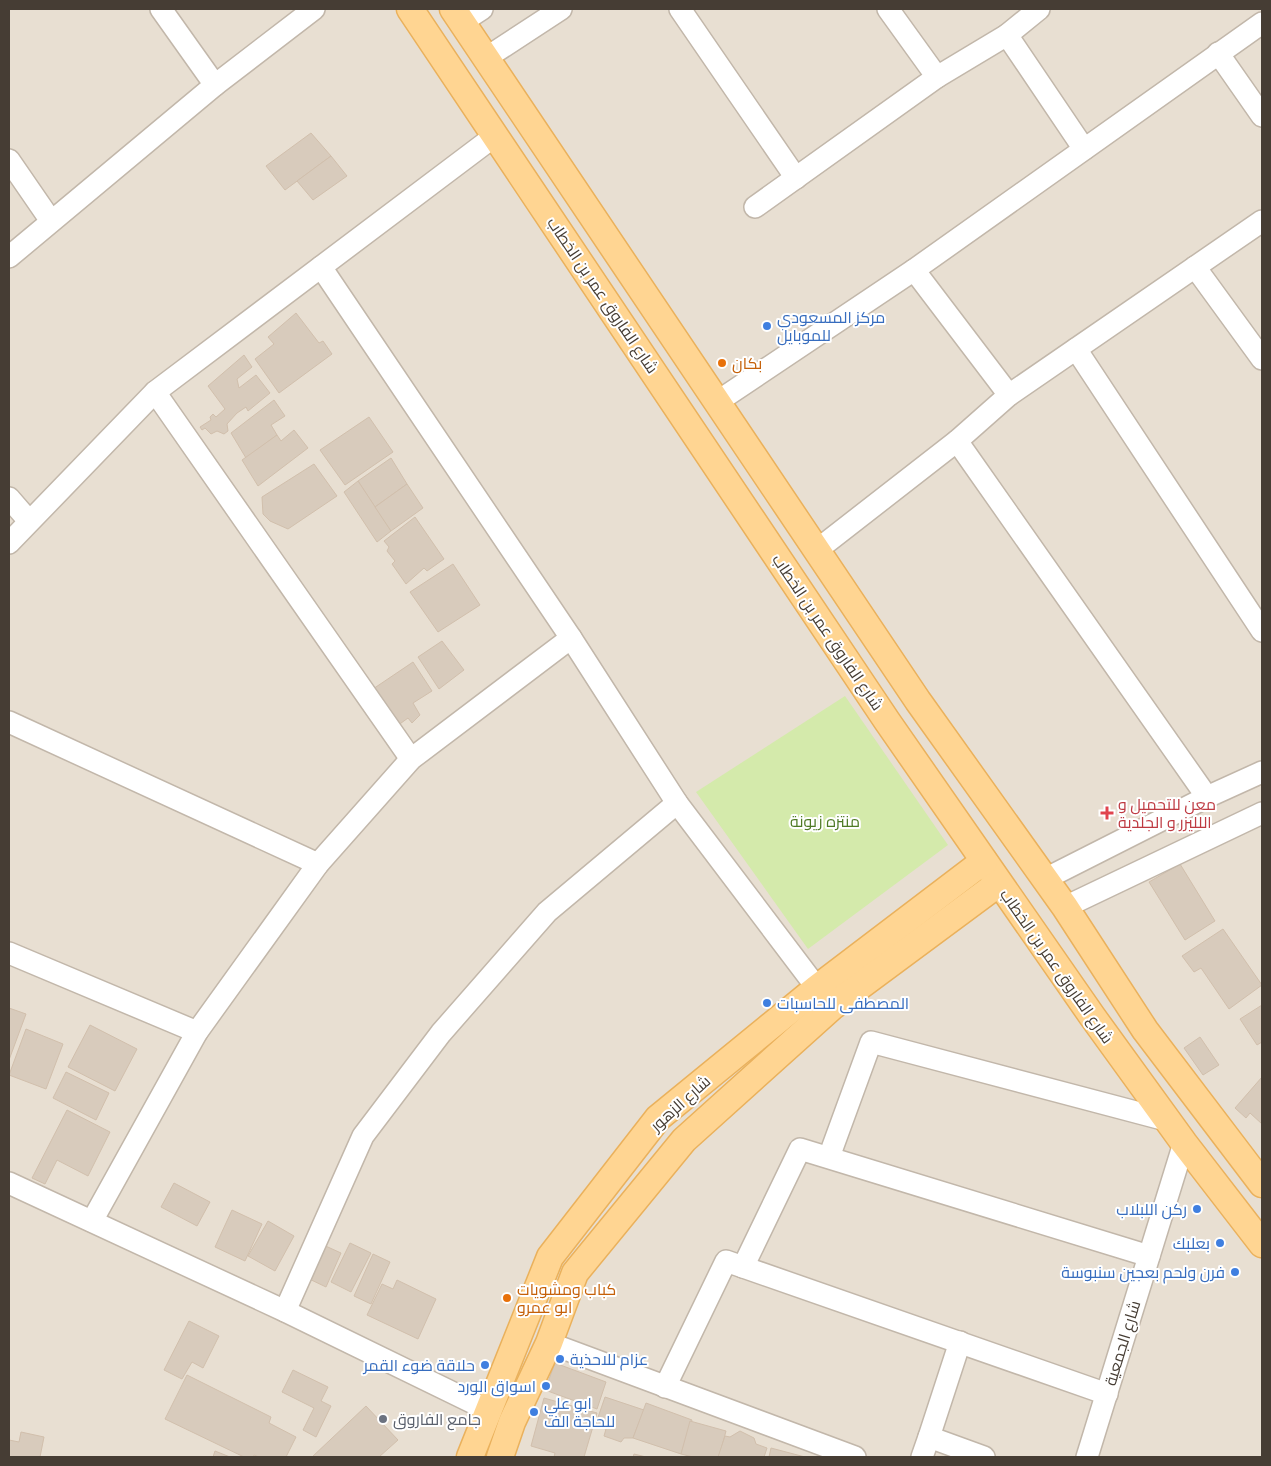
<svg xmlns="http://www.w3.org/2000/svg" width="1271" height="1466" font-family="'Archivo Narrow',Cairo,sans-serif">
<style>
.residential{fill:#e8dfd2}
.green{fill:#d4eaab}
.building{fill:#d8cbbc;stroke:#d1bfac}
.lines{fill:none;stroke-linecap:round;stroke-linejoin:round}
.minor-casing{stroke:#c2b7aa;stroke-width:24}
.major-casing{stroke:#eab15c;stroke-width:29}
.minor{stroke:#fff;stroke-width:21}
.major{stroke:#ffd592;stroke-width:26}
.shop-dot{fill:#3f7fe0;stroke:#fff;stroke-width:2}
.food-dot{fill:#e8710a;stroke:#fff;stroke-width:2}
.health-dot{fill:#e0444e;stroke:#fff;stroke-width:2}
.worship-dot{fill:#6b7280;stroke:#fff;stroke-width:2}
.labels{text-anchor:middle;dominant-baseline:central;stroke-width:4;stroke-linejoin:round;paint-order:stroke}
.street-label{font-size:16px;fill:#463d34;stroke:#fff}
.shop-label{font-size:16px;fill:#366cbe;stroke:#fff;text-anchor:end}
.food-label{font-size:16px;fill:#c56008;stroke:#fff;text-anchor:start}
.health-label{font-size:16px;fill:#be3a42;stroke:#fff;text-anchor:start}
.park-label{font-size:16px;fill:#4e7a24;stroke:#fff}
.worship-label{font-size:16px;fill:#5b616d;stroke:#fff;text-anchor:start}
</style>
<rect width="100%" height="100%" fill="#f3ede5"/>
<rect class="residential" x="9" y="9" width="1253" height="1448"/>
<path class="green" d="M845,696L948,845L808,949L696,792Z"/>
<g class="building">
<path d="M311,133L331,156L285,190L266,166Z"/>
<path d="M331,156L347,176L313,200L297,181Z"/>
<path d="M296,313L319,343L323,341L332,354L279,393L255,359L274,344L268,337Z"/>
<path d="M244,355L252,367L237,379L239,388L256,375L270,393L248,411L246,407L237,413L227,424L228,431L224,434L217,431L211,434L205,428L202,430L200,427L211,420L210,417L213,414L216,417L225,409L208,386Z"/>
<path d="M274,400L285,416L271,425L277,435L246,458L231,433Z"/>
<path d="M369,417L393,452L345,485L320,450Z"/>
<path d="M294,430L308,448L258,486L242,460L277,435L281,441Z"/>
<path d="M391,458L407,484L375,507L358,481Z"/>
<path d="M314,464L337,496L288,529L270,521L263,514L262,497Z"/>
<path d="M358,481L391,531L377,542L344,492Z"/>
<path d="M407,484L423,508L391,531L375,507Z"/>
<path d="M415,517L444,559L427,571L424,568L406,584L392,564L395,561L387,551L389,547L384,541Z"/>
<path d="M453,564L480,605L438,632L410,592Z"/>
<path d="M442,641L464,670L439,689L418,657Z"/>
<path d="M413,662L432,691L413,703L420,715L412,723L408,718L397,726L370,691Z"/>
<path d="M1180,864L1215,921L1185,940L1149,882Z"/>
<path d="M1223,929L1262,985L1229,1009L1201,968L1194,972L1182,956Z"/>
<path d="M1262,1005V1042L1257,1045L1240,1019Z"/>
<path d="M9,1008L26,1014L9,1060Z"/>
<path d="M90,1025L137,1049L115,1091L68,1067Z"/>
<path d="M26,1029L63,1044L46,1089L9,1075Z"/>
<path d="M1200,1037L1219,1065L1203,1075L1184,1048Z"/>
<path d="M66,1072L109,1093L96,1120L53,1098Z"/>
<path d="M1262,1077V1124L1250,1113L1246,1118L1235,1108Z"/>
<path d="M67,1110L110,1132L88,1176L57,1160L45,1184L32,1178Z"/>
<path d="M174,1183L210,1202L197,1226L161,1207Z"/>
<path d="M232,1210L262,1224L245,1261L215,1247Z"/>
<path d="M268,1221L294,1236L275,1271L248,1256Z"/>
<path d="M319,1243L341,1253L326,1287L303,1276Z"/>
<path d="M350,1243L371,1253L351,1292L331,1282Z"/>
<path d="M373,1254L390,1262L371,1304L354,1296Z"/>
<path d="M397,1280L436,1299L418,1339L367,1315L382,1284L393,1289Z"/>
<path d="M189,1321L219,1336L203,1368L192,1362L182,1379L164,1370Z"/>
<path d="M555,1363L606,1382L597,1409L545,1390Z"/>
<path d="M293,1370L328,1387L321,1401L331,1406L316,1437L303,1430L314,1408L282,1392Z"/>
<path d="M187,1375L271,1417L269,1423L296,1437L286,1457H259L254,1455L253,1457H244L165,1419Z"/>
<path d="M605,1397L644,1410L633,1438H624L621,1442L604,1436L606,1429L595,1426Z"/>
<path d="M544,1398L597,1413L584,1457H554L555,1453L531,1446Z"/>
<path d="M646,1403L692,1420L681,1454L633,1438Z"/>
<path d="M366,1406L398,1440L379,1457H312Z"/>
<path d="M690,1421L726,1431L719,1457H693L681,1454Z"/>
<path d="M740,1431L754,1438L756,1444L767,1448L764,1457H718L725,1436L730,1437Z"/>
<path d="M21,1432L44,1437L40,1457H9V1440L19,1442Z"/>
<path d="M771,1448L805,1457H769Z"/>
<path d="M215,1451L230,1457H213Z"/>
<path d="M634,1454L646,1457H633Z"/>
</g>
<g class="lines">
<defs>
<g id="minor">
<path d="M161,9L215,85"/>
<path d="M680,9L796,178"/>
<path d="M888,9L937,77"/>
<path d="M462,22L482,9"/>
<path d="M1007,35L1084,149"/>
<path d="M1218,53L1262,116"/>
<path d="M486,58L561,9"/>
<path d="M9,160L51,221"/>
<path d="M755,207L937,77L1007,35L1039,9"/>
<path d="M9,257L215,85L314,9"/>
<path d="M321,267L571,638L677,803L817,988"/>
<path d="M1195,267L1262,359"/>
<path d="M914,270L1009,395"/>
<path d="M1076,349L1262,631"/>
<path d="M155,392L411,759"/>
<path d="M717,402L914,270L1262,23"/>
<path d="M957,441L1207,797"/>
<path d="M9,498L29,521"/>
<path d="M9,543L155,392L496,135"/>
<path d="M817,550L957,441L1009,395L1262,221"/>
<path d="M9,722L318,864"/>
<path d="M1045,879L1207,797L1262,772"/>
<path d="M1065,907L1262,813"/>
<path d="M9,953L197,1032"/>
<path d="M829,1157L871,1042L1166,1120"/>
<path d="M9,1183L285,1311L488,1410"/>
<path d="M92,1221L197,1032L318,864L411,759L571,638"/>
<path d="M743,1267L800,1149L1149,1256"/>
<path d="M285,1311L363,1136L441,1033L547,912L677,803"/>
<path d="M549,1343L855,1457"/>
<path d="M665,1387L726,1261L1107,1394"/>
<path d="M929,1437L960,1342"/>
<path d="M922,1457L929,1437L984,1457"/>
<path d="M1087,1457L1184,1143"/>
</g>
<g id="major">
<path d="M410,9L887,721L1092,1016L1184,1143L1262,1244"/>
<path d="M453,9L918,701L1065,907L1145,1030L1262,1184"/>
<path d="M470,1457L550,1257L658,1118L817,988L984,861"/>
<path d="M500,1457L512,1422L549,1343L575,1273L684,1140L833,1006L999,883"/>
</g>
</defs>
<use href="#minor" class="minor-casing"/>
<use href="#major" class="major-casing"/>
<use href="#minor" class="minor"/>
<use href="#major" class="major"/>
</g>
<g class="shop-dot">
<circle cx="767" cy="326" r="5"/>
<circle cx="767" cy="1003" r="5"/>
<circle cx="1197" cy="1209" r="5"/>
<circle cx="1220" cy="1243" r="5"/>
<circle cx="1235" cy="1272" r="5"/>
<circle cx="560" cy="1359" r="5"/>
<circle cx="485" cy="1365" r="5"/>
<circle cx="546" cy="1386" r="5"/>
<circle cx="534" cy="1412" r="5"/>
</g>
<g class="food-dot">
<circle cx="722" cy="363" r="5"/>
<circle cx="507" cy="1298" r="5"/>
</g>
<path class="health-dot" d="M1104.5 805.5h5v5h5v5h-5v5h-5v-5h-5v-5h5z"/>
<circle class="worship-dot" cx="383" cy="1419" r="5"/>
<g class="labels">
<g class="street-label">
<text transform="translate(603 295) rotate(56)">شارع الفاروق عمر بن الخطاب</text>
<text transform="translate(828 632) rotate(56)">شارع الفاروق عمر بن الخطاب</text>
<text transform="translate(1057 966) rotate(55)">شارع الفاروق عمر بن الخطاب</text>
<text transform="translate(680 1103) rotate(-42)">شارع الزهور</text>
<text transform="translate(1122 1343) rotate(-73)">شارع الجمعية</text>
</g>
<g class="shop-label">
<text x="777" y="317" text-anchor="start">مركز المسعودي<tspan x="777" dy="18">للموبايل</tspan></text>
<text x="777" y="1003" text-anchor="start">المصطفى للحاسبات</text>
<text x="1187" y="1209">ركن اللبلاب</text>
<text x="1210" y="1243">بعلبك</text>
<text x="1225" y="1272">فرن ولحم بعجين سنبوسة</text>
<text x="570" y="1359" text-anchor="start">عزام للاحذية</text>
<text x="475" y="1365">حلاقة ضوء القمر</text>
<text x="536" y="1386">اسواق الورد</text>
<text x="544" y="1403" text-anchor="start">ابو علي<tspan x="544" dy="18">للحاجة الف</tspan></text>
</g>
<g class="food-label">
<text x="732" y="363">بكان</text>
<text x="517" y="1289">كباب ومشويات<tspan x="517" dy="18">ابو عمرو</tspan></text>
</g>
<g class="health-label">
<text x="1118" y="804">معن للتحميل و<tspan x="1118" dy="18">اللليزر و الجلدية</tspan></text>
</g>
<g class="park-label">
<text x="825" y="821">منتزه زيونة</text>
</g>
<g class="worship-label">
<text x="393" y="1419">جامع الفاروق</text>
</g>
</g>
<rect width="1271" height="1466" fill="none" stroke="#463d34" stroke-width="20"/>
</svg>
